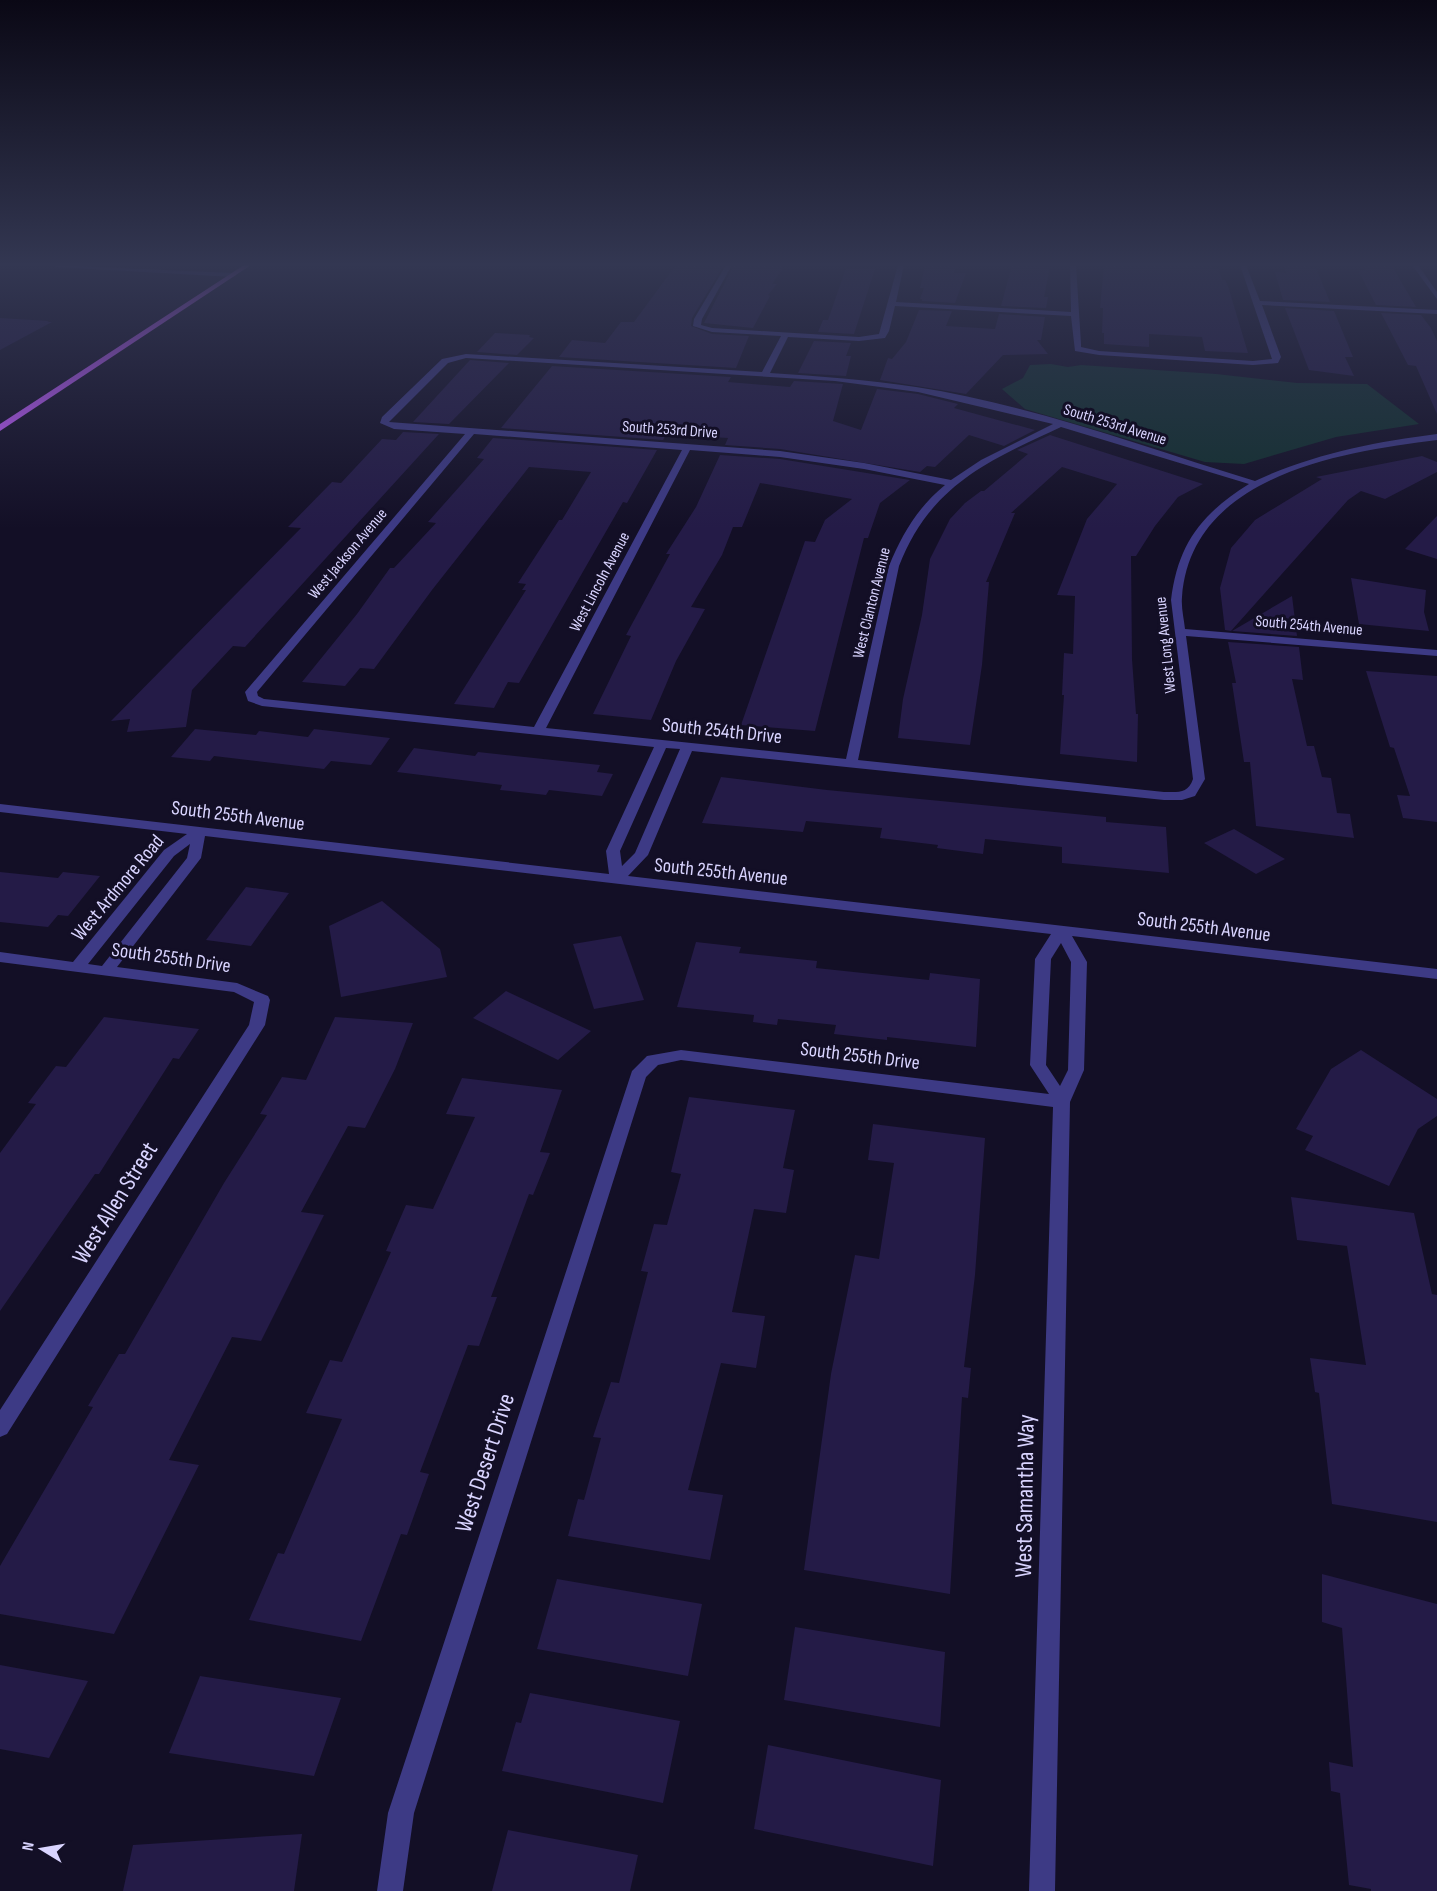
<svg xmlns="http://www.w3.org/2000/svg" width="1437" height="1891" font-family="'Sofia Sans Condensed',sans-serif">
<style>
.green{fill:#12302f}
.building{fill:#241b47}
.lines{fill:none;stroke-linecap:round;stroke-linejoin:round}
.street{fill:#3d3a85;fill-rule:evenodd}
.primary{fill:#c25bff;fill-rule:evenodd}
.labels{text-anchor:middle;dominant-baseline:central;stroke-width:6;stroke-linejoin:round;paint-order:stroke}
.far-street-label{font-size:16px;fill:#d9d4ff;stroke:#130f26}
.street-label{font-size:20px;fill:#d9d4ff;stroke:#130f26}
.near-street-label{font-size:24px;fill:#d9d4ff;stroke:#130f26}
</style>
<rect width="100%" height="100%" fill="#130f26"/>
<path class="green" d="M1051,364L1068,367L1081,365L1216,374L1297,383L1367,384L1419,424L1336,437L1244,464L1205,462L1025,409L1002,389L1023,378L1030,365Z"/>
<g class="building">
<path d="M676,265H724L692,318L691,326L712,334L749,336L736,368L559,357L572,340L605,343L621,322H634Z"/>
<path d="M734,265H785L772,284H777L768,295L770,296L753,328L704,323Z"/>
<path d="M925,265H957L954,273H966L955,303L922,301V299H920L924,288H920Z"/>
<path d="M1012,265L1050,267L1044,297H1048L1046,308L1001,306Z"/>
<path d="M1104,265H1190L1213,266L1214,269H1219L1222,280H1225L1228,286L1248,353L1205,351L1202,337L1149,334V347L1104,344V333H1102L1103,308H1100Z"/>
<path d="M1283,265H1309L1311,268H1316L1330,302L1283,300L1275,272L1286,273Z"/>
<path d="M1362,265L1392,266L1416,307L1376,305L1358,270H1365Z"/>
<path d="M846,268L875,269L854,334L818,332L823,320H828Z"/>
<path d="M1285,308L1334,311L1353,357H1345L1354,376L1309,370Z"/>
<path d="M919,310L952,311L946,326L995,329L999,314L1045,317L1041,340H1037L1048,354L1003,355L966,394L880,380L888,358L892,359L906,342Z"/>
<path d="M1381,313L1421,315L1431,328L1437,341V414L1416,366L1408,365Z"/>
<path d="M0,318L49,321L47,322H52L0,350Z"/>
<path d="M495,333L530,335L529,337L534,338L517,355L477,352Z"/>
<path d="M814,341L851,343L846,356H851L846,376L798,373Z"/>
<path d="M470,360L509,363L449,424L413,422Z"/>
<path d="M552,366L731,377L728,382L790,387L794,381L843,384L833,421L861,430L877,389L918,394L958,404L954,408L1035,430L1004,446L969,435L935,467L927,466L920,472L780,449L725,445L728,438L666,434L663,440L501,428Z"/>
<path d="M403,432L439,434L245,647L233,646L192,690L186,727L127,732L130,719L111,721L301,528L288,527L332,482L341,483L382,439L396,440Z"/>
<path d="M1050,435L1203,484L1178,497L1155,526L1136,556H1131L1132,659L1136,714H1138L1137,762L1060,754L1064,695H1062L1064,653L1073,654L1075,596L1057,595L1087,519L1117,484L1062,467L1011,513H1015L986,582H989L982,665L970,745L898,738L903,699L922,615L930,559L950,519L965,503L981,491H984L1028,454L1017,450Z"/>
<path d="M493,438L657,450L627,503L623,502L519,683L508,682L494,708L454,704L526,590H522L526,584L518,583L559,520H562L591,472L529,467L432,590L374,669L360,668L345,686L302,682L357,614L390,568H394L436,523L428,522L484,459L477,458Z"/>
<path d="M720,455L780,459L910,480L880,503L868,538H864L815,731L741,725L805,541L815,542L825,520L852,499L760,483L742,527H733L722,555L691,607L705,609L676,661L651,720L593,714L631,636L626,635L670,554H666L696,507Z"/>
<path d="M1422,456L1437,462V472L1385,499L1361,491L1348,500L1231,631L1225,630L1220,588L1231,548L1255,520L1322,479L1316,477Z"/>
<path d="M1437,516V559L1405,549Z"/>
<path d="M1351,578L1426,590L1424,612L1429,631L1359,624Z"/>
<path d="M1292,596L1297,636L1232,631Z"/>
<path d="M1228,642L1299,647L1303,680L1292,679L1307,746H1314L1322,777L1331,778L1337,813L1350,814L1354,838L1256,826L1250,762H1244L1232,683H1236Z"/>
<path d="M1366,671L1437,676V822L1403,818L1397,795L1410,796L1394,748L1390,747Z"/>
<path d="M195,729L256,735L259,731L308,737L314,729L390,738L371,765L331,761L324,769L214,756L210,761L171,757Z"/>
<path d="M414,748L475,756L478,752L600,765L597,772L613,774L602,796L549,790L546,795L500,790L502,785L397,772Z"/>
<path d="M721,777L827,790L1106,817V822L1166,827L1169,873L1062,863V847L985,839L983,854L937,848L938,845L880,838L882,828L806,821L803,832L702,823Z"/>
<path d="M1234,829L1285,859L1256,874L1204,843Z"/>
<path d="M0,872L58,878L63,872L100,876L68,916L58,915L48,927L0,922Z"/>
<path d="M246,887L289,893L251,946L206,940Z"/>
<path d="M382,901L440,949L447,977L341,997L329,926Z"/>
<path d="M621,936L644,1000L594,1009L573,944Z"/>
<path d="M696,942L741,947L739,953L817,961L816,968L929,980L930,973L980,979L976,1047L887,1037V1040L834,1034L836,1025L778,1019L777,1025L753,1022L754,1015L677,1007Z"/>
<path d="M506,991L525,1000L591,1031L558,1060L473,1018Z"/>
<path d="M104,1017L199,1029L179,1059L173,1058L99,1174H95L0,1311V1153L36,1104L28,1103L56,1066L66,1067Z"/>
<path d="M335,1017L413,1023L395,1069L365,1128L348,1126L301,1212L324,1215L261,1341L232,1337L169,1460L199,1465L114,1634L0,1614V1566L93,1407L88,1406L119,1354H125L224,1183L267,1115L260,1114L282,1077L306,1080Z"/>
<path d="M1361,1050L1437,1099V1116L1418,1129L1389,1186L1305,1150L1313,1136L1296,1129L1331,1069Z"/>
<path d="M462,1078L562,1090L540,1152L550,1153L533,1195L529,1194L491,1297H497L479,1346L468,1345L420,1472L429,1474L407,1535L401,1534L361,1641L249,1620L278,1553L284,1554L342,1419L306,1413L330,1360L342,1362L391,1252L386,1251L406,1205L433,1209L475,1117L446,1114Z"/>
<path d="M689,1097L795,1110L783,1168L794,1170L786,1213L754,1209L732,1312L765,1316L756,1368L721,1363L688,1490L723,1495L710,1560L568,1536L578,1499L584,1500L601,1438L593,1437L611,1382L619,1383L648,1272L641,1271L654,1224L667,1225L681,1174L671,1172Z"/>
<path d="M873,1124L985,1138L975,1275L964,1367L971,1368L968,1398L962,1397L950,1594L804,1570L831,1374L855,1255L879,1259L894,1163L868,1160Z"/>
<path d="M1291,1197L1414,1213L1432,1294L1437,1295V1522L1332,1504L1319,1393L1315,1392L1310,1358L1366,1365L1347,1246L1297,1240Z"/>
<path d="M1322,1574L1437,1604V1891H1371V1889L1349,1885L1340,1793L1331,1791L1329,1762L1353,1767L1342,1628L1322,1622Z"/>
<path d="M557,1579L702,1604L688,1676L537,1649Z"/>
<path d="M795,1627L945,1652L940,1727L784,1700Z"/>
<path d="M0,1665L88,1681L49,1758L0,1749Z"/>
<path d="M200,1676L341,1698L314,1776L169,1753Z"/>
<path d="M530,1693L680,1721L663,1803L502,1771L516,1722L521,1723Z"/>
<path d="M768,1745L941,1780L933,1866L754,1829Z"/>
<path d="M508,1830L638,1855L630,1891H492Z"/>
<path d="M302,1834L294,1891H123L133,1845Z"/>
</g>
<g class="lines">
<g class="street">
<path d="M53,265L233,273L236,275L233,277L56,267Z"/>
<path d="M726,265H732L702,319L701,325L712,328L859,337L879,334L898,265H904L896,302L1071,312L1070,265H1076L1081,344V347L1099,351L1253,361L1272,359L1240,265H1246L1260,301L1437,310V314L1262,305L1281,357L1278,363L1253,365L1099,355L1075,351L1071,316L895,306L889,331L885,338L859,341L788,337L770,373C819,376 868,380 916,387C1032,405 1144,447 1255,481C1313,454 1374,442 1437,434V440C1341,452 1191,475 1182,597C1181,608 1184,619 1185,629L1437,650V656L1186,636L1205,779L1195,796L1182,800H1164L692,751L648,855L628,876L1437,969V979L1072,936L1087,962L1084,1070L1070,1102L1055,1891H1029L1053,1107L681,1060L658,1065L646,1077L414,1813L403,1891H377L388,1813L632,1071L647,1056L681,1050L1049,1094L1030,1065L1035,959L1051,934L205,836L201,858L117,967L237,983L268,996L270,1000L265,1025L7,1434L0,1437V1410L249,1025L254,1002L234,992L0,962V952L73,962L164,850L187,834L0,812V804L609,874L606,851L654,747L262,706L248,701L245,692L465,434L394,429L380,423L382,417L442,359L466,354L762,372L781,336L712,332L693,326L694,319ZM466,358L835,381L918,392L1053,424L981,460L951,480L864,463L780,451L389,422L448,363ZM1061,427L1249,484C1201,514 1178,544 1171,600L1193,779C1188,794 1178,792 1164,792L858,760L899,566C930,486 987,461 1061,427ZM474,434L682,450L534,727L264,699L258,696L257,692ZM690,450L780,457L864,469L945,485C918,507 902,534 889,566L846,759L546,728ZM666,748L680,749L635,853L622,866L620,851ZM190,844L187,858L102,966L88,964L174,856ZM1061,943L1071,962L1068,1070L1060,1086L1046,1065L1051,959Z"/>
<path d="M1412,265H1418L1437,292V299Z"/>
</g>
<path class="primary" d="M244,265H251L0,431V424Z"/>
</g>
<linearGradient id="sky" x2="0" y2="1"><stop stop-color="#0a0815"/><stop offset="0.5" stop-color="#333752"/><stop offset="1" stop-color="#333752" stop-opacity="0"/></linearGradient>
<rect width="1437" height="529" fill="url(#sky)"/>
<g class="labels">
<g class="far-street-label">
<text transform="translate(1115 425) rotate(17)">South 253rd Avenue</text>
<text transform="translate(670 430) rotate(4)">South 253rd Drive</text>
<text transform="translate(348 554) rotate(-50)">West Jackson Avenue</text>
<text transform="translate(600 582) rotate(-62)">West Lincoln Avenue</text>
<text transform="translate(872 603) rotate(-76)">West Clanton Avenue</text>
<text transform="translate(1309 626) rotate(5)">South 254th Avenue</text>
<text transform="translate(1166 645) rotate(-96)">West Long Avenue</text>
</g>
<g class="street-label">
<text transform="translate(722 731) rotate(6)">South 254th Drive</text>
<text transform="translate(238 816) rotate(7)">South 255th Avenue</text>
<text transform="translate(721 872) rotate(6)">South 255th Avenue</text>
<text transform="translate(118 888) rotate(-50)">West Ardmore Road</text>
<text transform="translate(1204 927) rotate(7)">South 255th Avenue</text>
<text transform="translate(171 958) rotate(8)">South 255th Drive</text>
<text transform="translate(860 1056) rotate(7)">South 255th Drive</text>
</g>
<g class="near-street-label">
<text transform="translate(115 1203) rotate(-58)">West Allen Street</text>
<text transform="translate(485 1463) rotate(-72)">West Desert Drive</text>
<text transform="translate(1025 1496) rotate(-89)">West Samantha Way</text>
</g>
</g>
<g transform="translate(42 1849) rotate(281)" stroke="#130f26" stroke-width="4.5" paint-order="stroke">
<path d="M0-4.5L10 22L0 15L-10 22Z" fill="#d9d4ff"/>
<text y="-9" font-size="16" font-weight="bold" text-anchor="middle" fill="#d9d4ff">N</text>
</g>
</svg>
